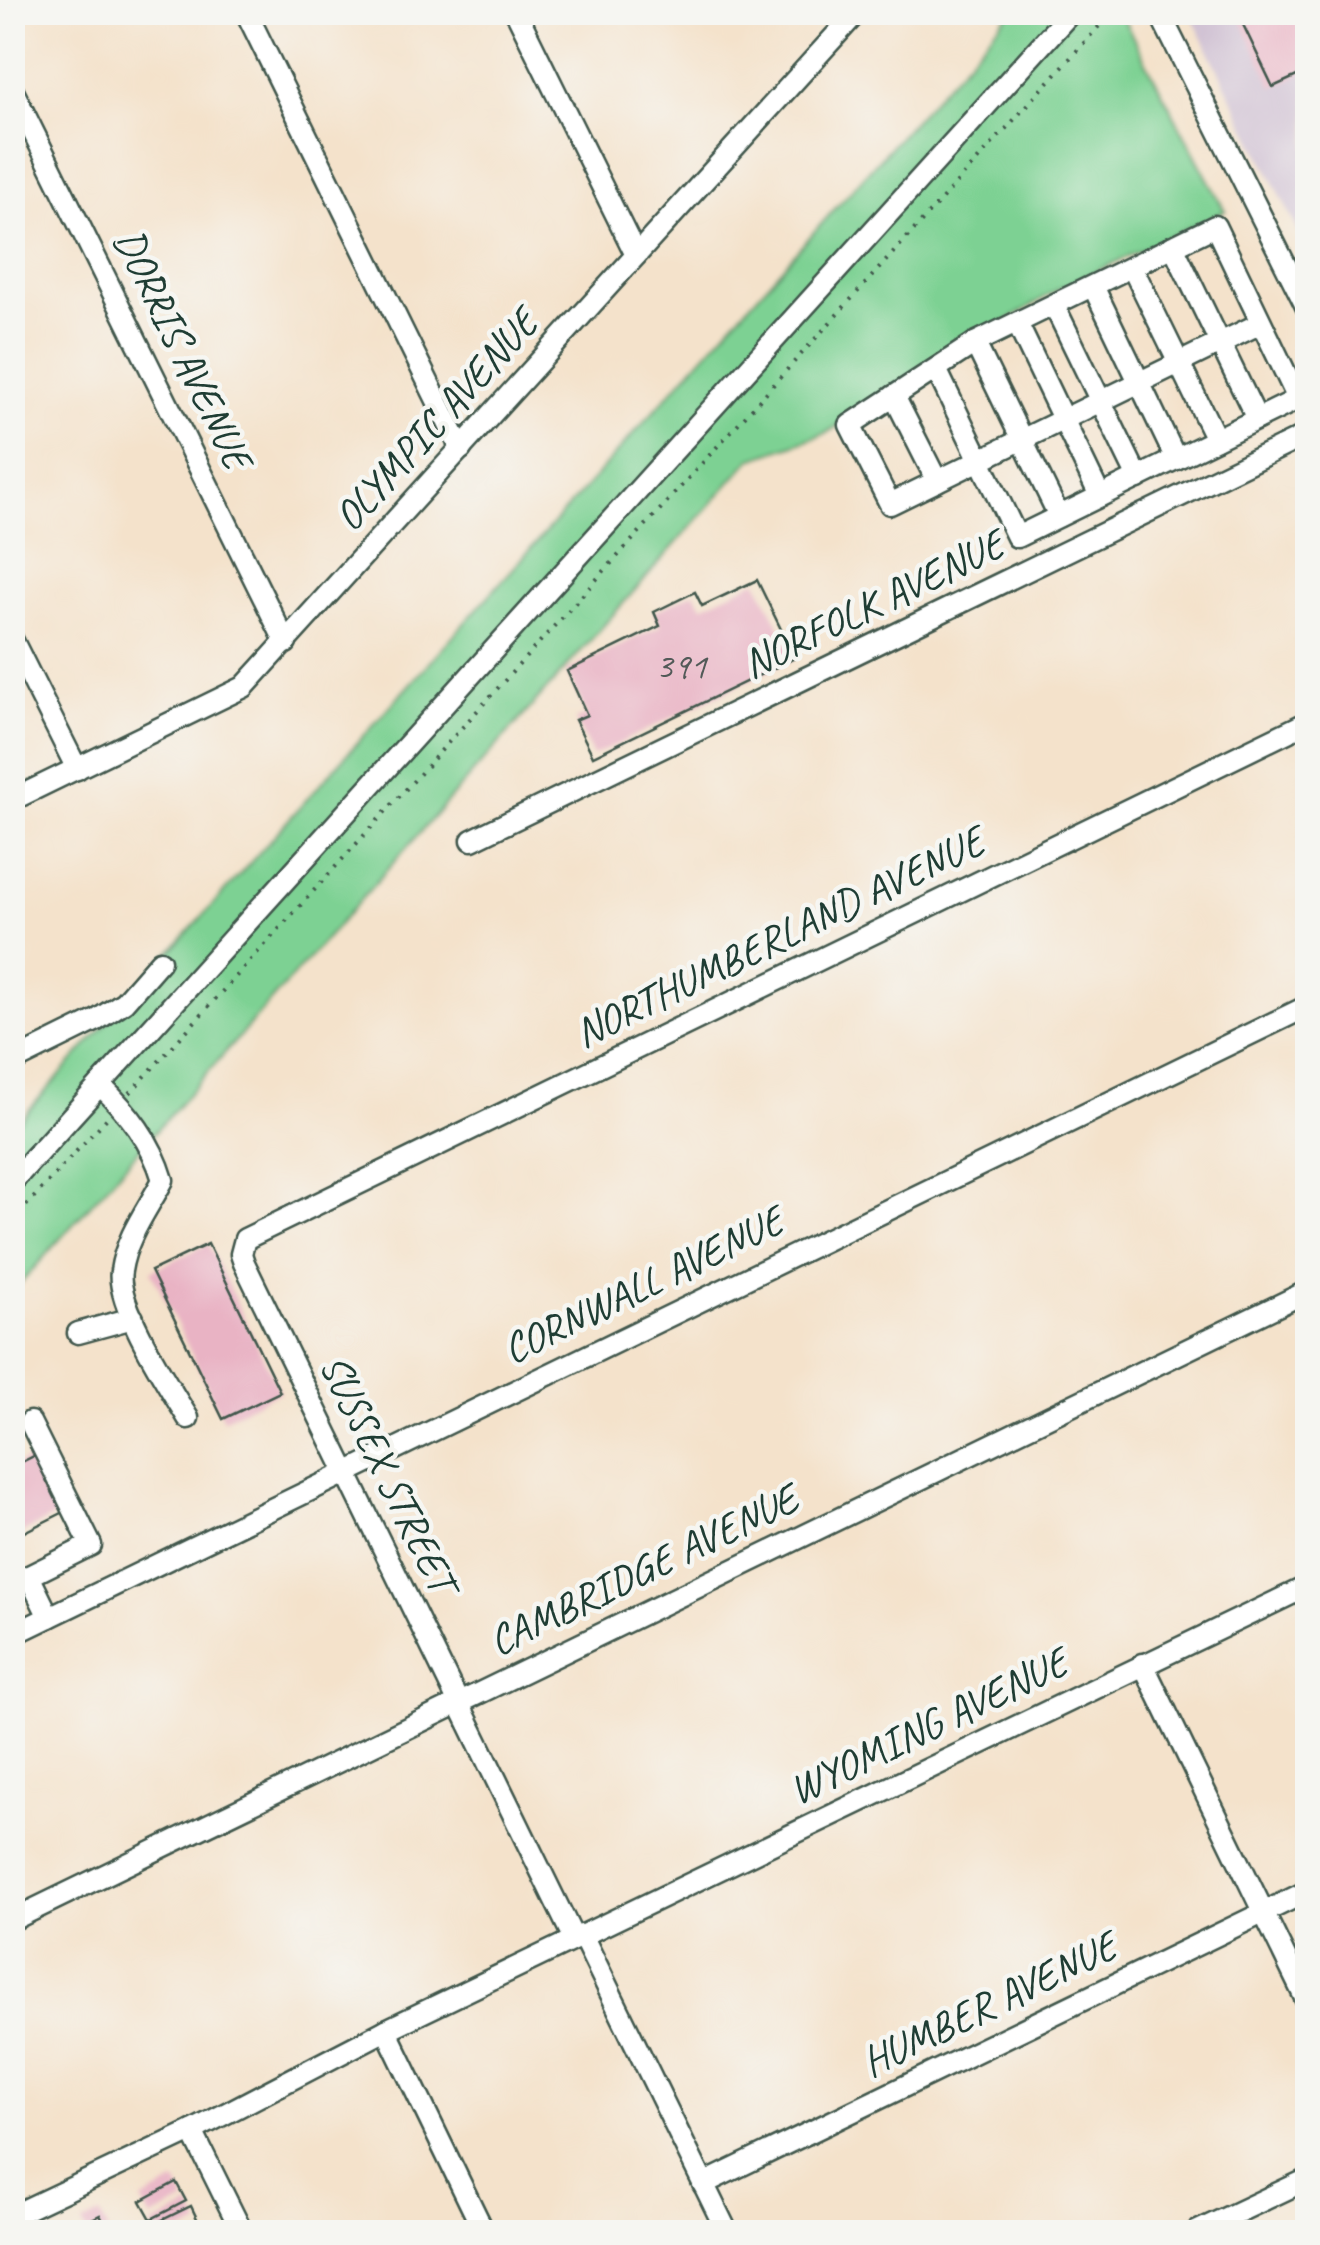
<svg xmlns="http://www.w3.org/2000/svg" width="1320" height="2245" font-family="Caveat,sans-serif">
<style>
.industrial{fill:#cebed1}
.green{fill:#7dd193;stroke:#4e8764;stroke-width:2.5}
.building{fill:#e9b3c4}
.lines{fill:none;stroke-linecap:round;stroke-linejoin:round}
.minor-casing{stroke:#3f564b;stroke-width:25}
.path{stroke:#3f564b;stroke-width:4;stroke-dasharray:2.5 8;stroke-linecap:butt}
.minor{stroke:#fff;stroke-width:20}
.labels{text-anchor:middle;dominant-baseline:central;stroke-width:9;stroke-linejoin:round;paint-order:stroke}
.number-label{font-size:38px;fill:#525a58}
.street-label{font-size:42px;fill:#1f3d34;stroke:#f6f6f2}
</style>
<rect width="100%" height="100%" fill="#f6f6f2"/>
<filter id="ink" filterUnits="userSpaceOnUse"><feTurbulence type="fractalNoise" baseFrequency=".01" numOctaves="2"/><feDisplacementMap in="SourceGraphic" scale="20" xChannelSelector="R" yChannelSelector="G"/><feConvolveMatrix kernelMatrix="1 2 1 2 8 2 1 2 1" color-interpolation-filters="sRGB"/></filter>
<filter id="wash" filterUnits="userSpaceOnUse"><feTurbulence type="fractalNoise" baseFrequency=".0048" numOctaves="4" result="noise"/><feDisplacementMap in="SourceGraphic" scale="40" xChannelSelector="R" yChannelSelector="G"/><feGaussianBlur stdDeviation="2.25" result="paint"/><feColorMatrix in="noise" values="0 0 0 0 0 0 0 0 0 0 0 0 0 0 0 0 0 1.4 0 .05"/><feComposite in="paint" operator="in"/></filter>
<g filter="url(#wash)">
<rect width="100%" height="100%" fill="#f4e2cb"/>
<path class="industrial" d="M1190,13H1307V249Z"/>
<path class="green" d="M1010,13H1120L1225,211L1060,288L826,433L751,459L13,1292V1128Z"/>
<g id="blocks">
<g class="building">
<path d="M1237,12H1308V71L1273,87Z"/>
<path d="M757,580L795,658L593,756L575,720L587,715L567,671L660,626L654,612L695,592L702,606Z"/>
<path d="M208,1244L280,1392L223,1419L151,1271Z"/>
<path d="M38,1454L66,1511L12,1538V1467Z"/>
<path d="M176,2182L186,2201L151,2219L141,2201Z"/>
<path d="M191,2206L200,2225L185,2232H156L152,2225Z"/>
<path d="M100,2215L109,2232H86L82,2224Z"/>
</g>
</g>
</g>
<g filter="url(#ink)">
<use href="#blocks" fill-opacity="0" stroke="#3f564b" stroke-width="2.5"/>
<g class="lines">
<defs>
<g id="minor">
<path d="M246,12L461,449"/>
<path d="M516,12L636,255"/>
<path d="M1159,12L1308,310"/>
<path d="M12,89L286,643"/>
<path d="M1173,246L1257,419"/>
<path d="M1132,267L1216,439"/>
<path d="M1093,286L1176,459"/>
<path d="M1054,305L1138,478"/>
<path d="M1017,323L1100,496"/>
<path d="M975,343L1059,516"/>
<path d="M937,371L1017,537L1298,399L1215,226L975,343L850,425L890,504C1014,444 1138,384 1261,323"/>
<path d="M894,396L937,481"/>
<path d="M12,639L77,769"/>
<path d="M12,800L244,687L857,12"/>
<path d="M472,840L1308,434"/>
<path d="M12,1062L97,1020L124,1002L160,961"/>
<path d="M100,1085C128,1112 152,1142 163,1180C147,1210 126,1237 121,1271C115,1304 170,1388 188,1418"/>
<path d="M12,1182L1071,12"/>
<path d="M78,1333L133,1318"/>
<path d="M29,1576L91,1545L30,1422"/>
<path d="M12,1583L29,1576L49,1617"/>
<path d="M12,1635L1308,1006"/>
<path d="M1143,1664L1308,2004"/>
<path d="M12,1920L1308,1291"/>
<path d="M582,1935L727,2232"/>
<path d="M574,1939L244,1263L241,1254L245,1239L1308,722"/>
<path d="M386,2030L484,2232"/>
<path d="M192,2131L242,2232"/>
<path d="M703,2184L1308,1891"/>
<path d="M12,2216L192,2131L386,2030L1308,1586"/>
<path d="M1196,2232L1308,2179"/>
</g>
</defs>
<use href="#minor" class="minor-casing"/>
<g class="path">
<path d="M130,1093L1112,12"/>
<path d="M12,1221L107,1118"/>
</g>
<use href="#minor" class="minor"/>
</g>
</g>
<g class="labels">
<g class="number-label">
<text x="681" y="665">391</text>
</g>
<g class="street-label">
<text transform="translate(183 349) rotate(64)">DORRIS AVENUE</text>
<text transform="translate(436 420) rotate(-48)">OLYMPIC AVENUE</text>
<text transform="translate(873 604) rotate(-26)">NORFOLK AVENUE</text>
<text transform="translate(779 937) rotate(-26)">NORTHUMBERLAND AVENUE</text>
<text transform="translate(643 1285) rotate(-26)">CORNWALL AVENUE</text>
<text transform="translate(388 1473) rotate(64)">SUSSEX STREET</text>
<text transform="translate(643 1570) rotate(-26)">CAMBRIDGE AVENUE</text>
<text transform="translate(928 1726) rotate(-26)">WYOMING AVENUE</text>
<text transform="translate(989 2004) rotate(-26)">HUMBER AVENUE</text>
</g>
</g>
<rect width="1320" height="2245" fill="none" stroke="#f6f6f2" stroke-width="50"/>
</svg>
